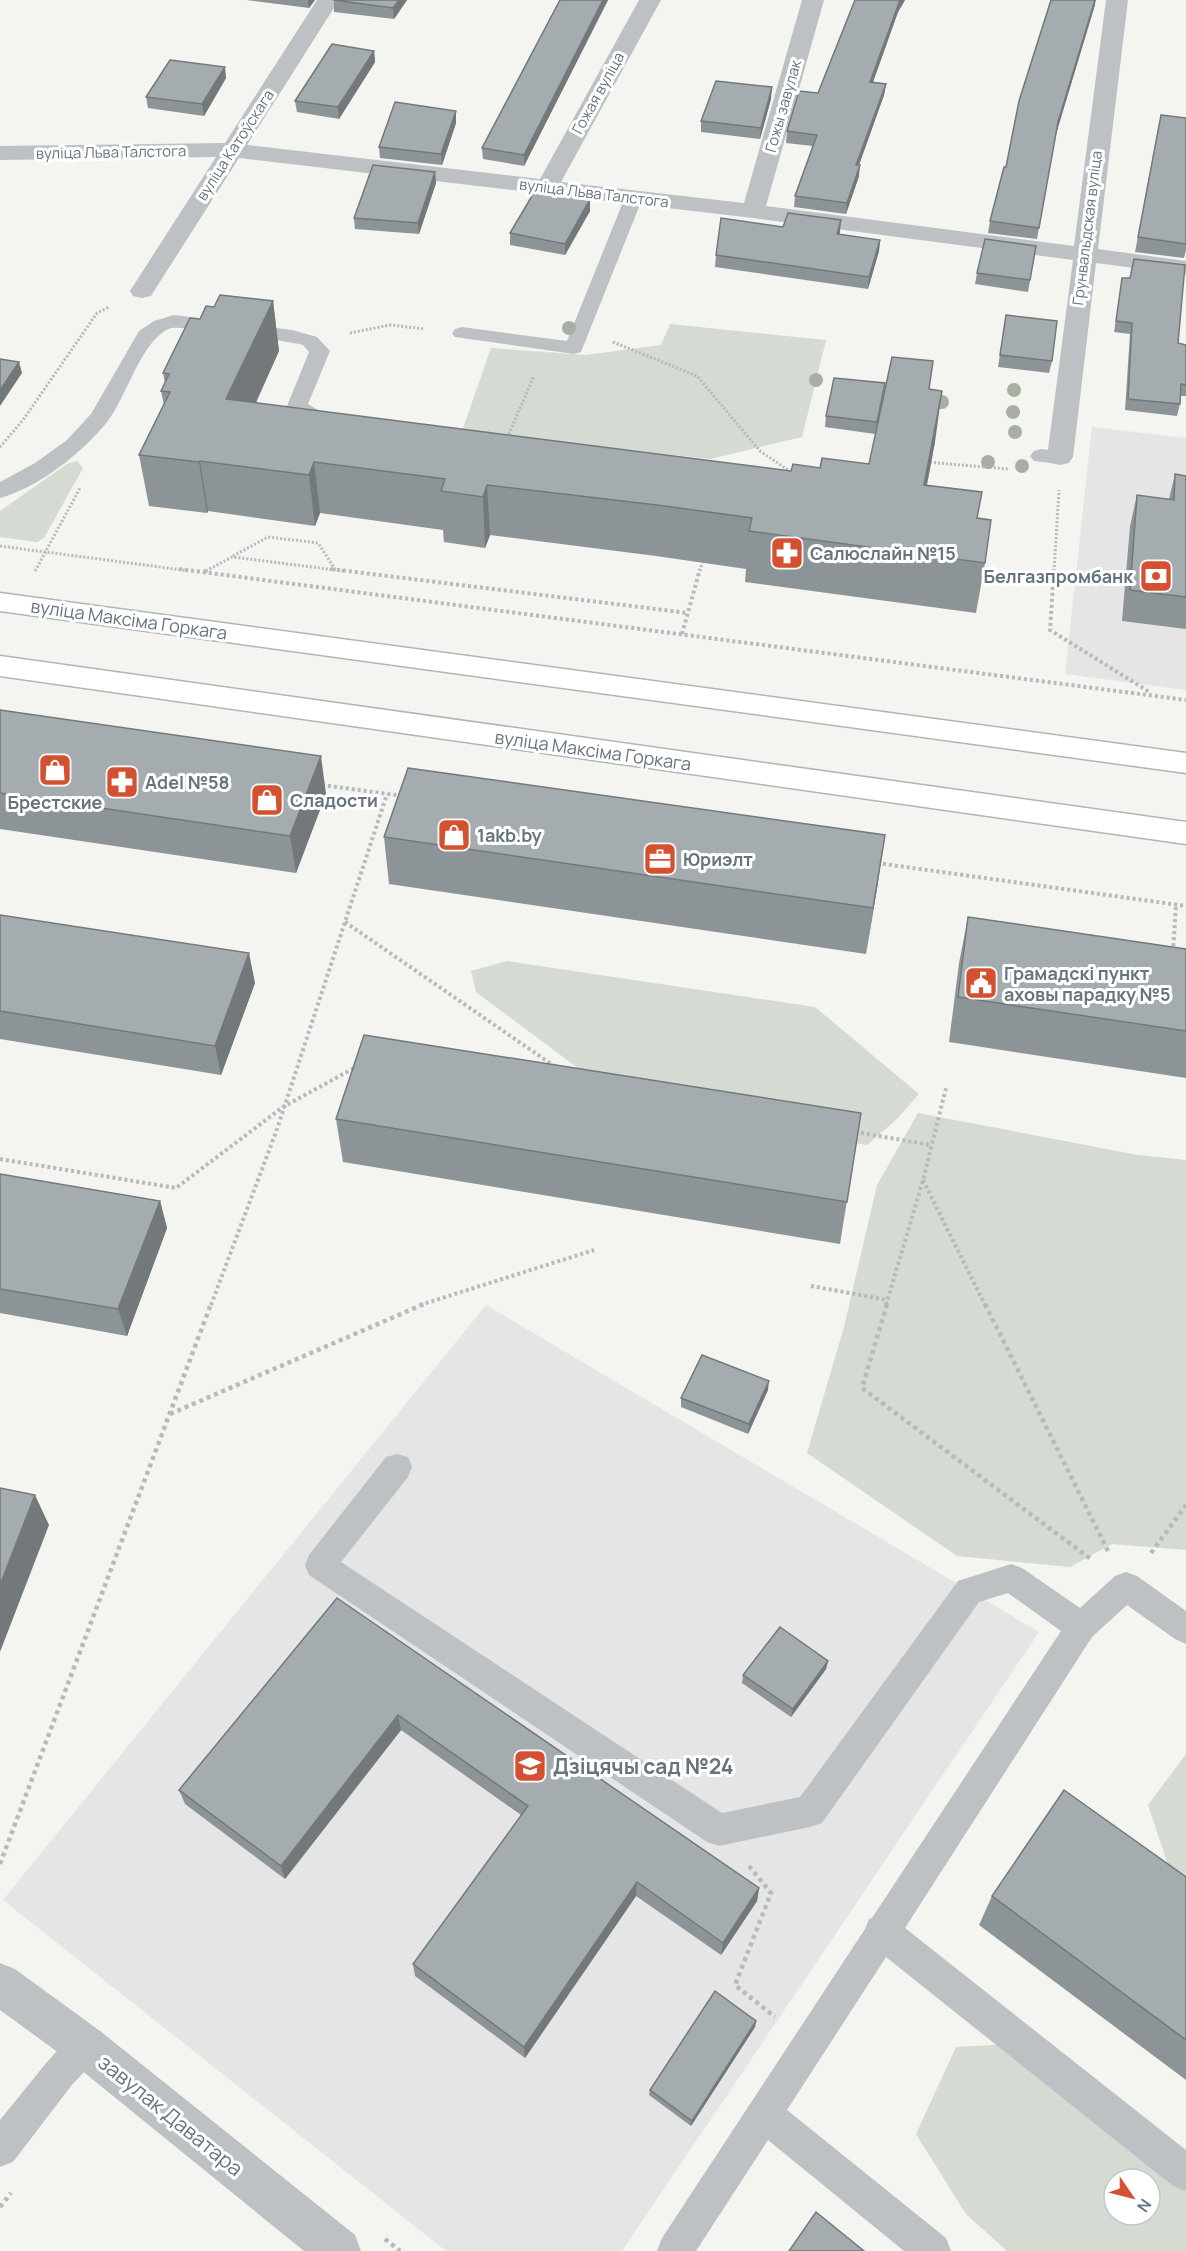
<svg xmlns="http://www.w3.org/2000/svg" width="1186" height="2251" font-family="Manrope,sans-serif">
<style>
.built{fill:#e4e5e4}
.green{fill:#d5dad2;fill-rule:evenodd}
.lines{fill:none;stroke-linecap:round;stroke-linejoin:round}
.secondary-casing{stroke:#b0b5b8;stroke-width:3}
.path-far2{stroke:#b7babc;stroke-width:3;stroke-dasharray:2 2;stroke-linecap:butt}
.path-far1{stroke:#b7babc;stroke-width:4;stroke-dasharray:3 3;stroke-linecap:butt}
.path{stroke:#b7babc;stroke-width:4.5;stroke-dasharray:4 4;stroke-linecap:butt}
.lane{fill:#bdc1c4;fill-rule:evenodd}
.street{fill:#bdc1c4;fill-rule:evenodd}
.secondary{fill:#fff;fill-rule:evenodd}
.tree{fill:#a7afa2}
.wall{fill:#8d9497}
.shaded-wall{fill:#73787b}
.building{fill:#a4acb0;stroke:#73787b;stroke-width:1.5}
.labels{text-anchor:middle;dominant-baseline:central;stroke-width:6;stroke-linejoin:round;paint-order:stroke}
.far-street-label{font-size:15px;fill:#65747f;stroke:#fff}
.poi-label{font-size:18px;font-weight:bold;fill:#65747f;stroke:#fff;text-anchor:start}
.street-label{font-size:18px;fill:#65747f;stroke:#fff}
.near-poi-label{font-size:21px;font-weight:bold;fill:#65747f;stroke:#fff;text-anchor:start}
.near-street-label{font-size:21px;fill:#65747f;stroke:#fff}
</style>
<rect width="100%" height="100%" fill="#f4f4f0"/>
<g class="built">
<path d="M1092,427L1186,438V690L1065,674Z"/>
<path d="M486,1305L1039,1632L622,2251H446L3,1900Z"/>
</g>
<g class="green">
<path d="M670,324L826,340L802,437L710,459L462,431L491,348L586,355L661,345Z"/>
<path d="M77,461L83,468L44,538L37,542L0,537V511L67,464Z"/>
<path d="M507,961L815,1007L919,1094L898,1118L867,1145L622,1101L476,992L471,971Z"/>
<path d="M918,1113L1138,1155L1186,1160V1550L1112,1544L1070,1567L957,1556L807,1453L844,1327L877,1185Z"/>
<path d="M1186,1754V1890L1173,1880L1148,1805Z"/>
<path d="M1009,2044L1186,2185V2251H1007L966,2214L916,2134L956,2047ZM1114,2179H1150V2215H1114Z"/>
</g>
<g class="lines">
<defs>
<g id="secondary">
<path d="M0,593L1186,753V773L0,611Z"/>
<path d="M0,656L1186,822V844L0,676Z"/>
</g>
</defs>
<use href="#secondary" class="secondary-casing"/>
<g class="path-far2">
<path d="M350,333L390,325L425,329"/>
<path d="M613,342L697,376L760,451L791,472"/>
<path d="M507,438L534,376"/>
<path d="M0,447L23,420L97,313L109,307"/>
<path d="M926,462L1008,469"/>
<path d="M0,546L190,571"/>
<path d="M233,556L268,537L318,543L335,569"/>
<path d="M35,571L80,488"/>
<path d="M206,571L232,557L344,571"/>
<path d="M700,571L702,563"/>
<path d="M1054,571L1059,490"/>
</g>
<g class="path-far1">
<path d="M179,569L1186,700"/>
<path d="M331,569L688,613"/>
<path d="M1054,569L1050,630L1151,693"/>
<path d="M204,572L209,569"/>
<path d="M682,634L700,569"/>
<path d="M322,785L403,796"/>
<path d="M877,863L1186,906"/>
<path d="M345,922L557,1068"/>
<path d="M1173,952L1176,905"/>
<path d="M855,1132L931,1145"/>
<path d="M0,1159L176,1188L283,1107L356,1067"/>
<path d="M923,1180L985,1305"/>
<path d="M811,1286L888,1300"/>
<path d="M211,1305L276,1132L387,794"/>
<path d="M420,1305L594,1250"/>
<path d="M886,1305L923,1180L946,1088"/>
</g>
<g class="path">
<path d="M887,1304L862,1388L1092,1560"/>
<path d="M985,1304L1108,1551"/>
<path d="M170,1414L424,1304"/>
<path d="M1151,1553L1186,1505"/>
<path d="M0,1864L211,1304"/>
<path d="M749,1866L771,1893L735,1985L775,2017"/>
<path d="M0,2207L11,2193"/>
<path d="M385,2239L400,2251"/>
</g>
<g class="lane">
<path d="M634,191L641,193L643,197L581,352L574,354L455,337L452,333L455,329L462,327L567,341L625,197L627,193Z"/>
<path d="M174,315L292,330L317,337L330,351L308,404L318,410L341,415L344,420L341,425C325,429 296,421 287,406L309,352L303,345C287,341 182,325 171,328C141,339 127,397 107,422C83,452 38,488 0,498V482L35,463L67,440L91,414L139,331L154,321Z"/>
<path d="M1041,449L1067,452L1071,457L1067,462L1060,464L1034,461L1030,456L1034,451Z"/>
<path d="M397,1454L408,1457L412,1467L408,1477L341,1562L722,1813L800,1797L958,1581L1011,1564L1022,1568L1080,1608L1115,1576L1126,1572L1137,1576L1186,1611V1644L1175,1639L1127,1605L1092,1637L905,1928L1186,2150V2191L1173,2186L886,1957L787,2110L946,2238L951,2251H904L768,2140L696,2251H657L662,2238L865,1929L869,1919L872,1918L1061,1631L1008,1593L979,1602L822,1823L810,1827L719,1846L707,1842L309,1575L305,1565L309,1555L386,1457Z"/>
<path d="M85,2028L97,2034L103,2046L97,2058L71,2086L13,2162L0,2167V2120L47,2062L73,2034Z"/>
</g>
<g class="street">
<path d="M317,0H339L247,145L540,179L639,0H661L561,182L744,203L802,0H824L766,206L1074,246L1106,0H1128L1098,249L1186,261V275L1096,263L1073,457L1069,463L1060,465L1051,463L1047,457L1073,260L753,218L239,158L154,291L151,296L142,298L133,296L130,291L216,157L0,160V146L225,143Z"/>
<path d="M0,1963L15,1969L100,2031L355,2235L361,2251H304L70,2061L0,2010Z"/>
</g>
<use href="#secondary" class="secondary"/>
</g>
<g class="tree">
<circle cx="569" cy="328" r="7"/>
<circle cx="816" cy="380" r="7"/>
<circle cx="1014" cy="390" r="7"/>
<circle cx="942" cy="402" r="7"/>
<circle cx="1013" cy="412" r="7"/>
<circle cx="1015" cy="432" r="7"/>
<circle cx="988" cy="462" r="7"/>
<circle cx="1022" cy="466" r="7"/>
</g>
<g class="wall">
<path d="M246,0H315L309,8Z"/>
<path d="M334,0H407L394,19L334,12Z"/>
<path d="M560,0H608L524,166L483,159L482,148Z"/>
<path d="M854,0H905L898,12L873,82L886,84L884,95L859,165V176L846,214L794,207L795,196L813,146L786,143L787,131L818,93L854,2Z"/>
<path d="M1051,0H1096L1056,134L1037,239L988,233L990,221L1006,167Z"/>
<path d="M374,51L375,62L339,119L297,112L295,101Z"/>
<path d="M226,78L204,116L148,108L146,97Z"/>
<path d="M771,99L760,139L701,132V121Z"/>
<path d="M1186,118V250L1184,258L1135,252L1158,129Z"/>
<path d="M456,123L442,165L380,158L379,147Z"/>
<path d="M435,172L436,183L419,234L355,229L354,218Z"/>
<path d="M590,211L565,255L510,245V233Z"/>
<path d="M783,227L840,232L839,234L880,240L879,251L868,289L715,267L716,255Z"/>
<path d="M1036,246L1028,292L975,284L977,273Z"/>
<path d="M1122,278L1178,343L1186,345V396H1181L1180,404L1177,416L1125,410L1130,334L1114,332Z"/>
<path d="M273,301L279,351L256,403L791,471L869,464L929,389L935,442L927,485L977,518L985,563L976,613L745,582L746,569L656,556L490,535L485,548L444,542L443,530L320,513L315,526L208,511L207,513L149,506L139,455L164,405L161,391L165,383L163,373L200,319L214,307Z"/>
<path d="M1006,315L1052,361L1049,373L998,367Z"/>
<path d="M883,395L875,434L825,427L826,416Z"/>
<path d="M1175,474L1186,476V629L1122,621L1130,526L1137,495L1169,499Z"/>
<path d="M0,710L326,794L296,873L0,829Z"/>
<path d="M384,837L878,882L866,954L389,884Z"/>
<path d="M0,915L255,983L221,1075L0,1039Z"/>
<path d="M968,917L1186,949V1078L949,1042L959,963Z"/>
<path d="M861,1113L840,1244L343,1162L336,1119Z"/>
<path d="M0,1174L160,1201L167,1228L127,1336L0,1313Z"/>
<path d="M768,1390L748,1434L681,1407V1398Z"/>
<path d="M337,1598L759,1888L757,1901L721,1955L636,1896L525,2058L415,1976L413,1964L521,1815L401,1730L285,1879L185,1804L179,1790Z"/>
<path d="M828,1661L826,1669L791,1717L742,1683L743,1675Z"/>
<path d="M1186,1877V2080L979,1925L992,1896Z"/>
<path d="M756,2021L755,2027L691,2126L649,2095L650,2090Z"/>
</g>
<g class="shaded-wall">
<path d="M308,0H315L309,8Z"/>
<path d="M399,0H407L394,19L393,8Z"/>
<path d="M603,0H608L524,166V155Z"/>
<path d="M900,0H905L898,12L869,93L870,82Z"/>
<path d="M1095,0V5L1056,134L1037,239L1058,122Z"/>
<path d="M374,51L375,62L339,119L338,107Z"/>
<path d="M225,67L226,78L204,116L202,104Z"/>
<path d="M886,84L884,95L855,176L856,165Z"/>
<path d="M772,87L771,99L760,139L761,128Z"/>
<path d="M456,111V123L442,165L441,154Z"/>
<path d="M860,165L859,176L846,214L847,203Z"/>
<path d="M435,172L436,183L419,234L418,223Z"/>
<path d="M590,199V211L565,255V244Z"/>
<path d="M841,220L840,232L836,246L837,234Z"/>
<path d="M880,240L879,251L868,289L869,277Z"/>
<path d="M273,301L279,351L234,450L226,399Z"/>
<path d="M19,362L22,373L0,406V390Z"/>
<path d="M885,383L883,395L875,434L877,422Z"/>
<path d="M942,391L935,442L917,535L924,485Z"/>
<path d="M200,461L208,511L207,513L199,462Z"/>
<path d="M314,462L320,513L315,526L309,475Z"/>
<path d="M487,485L490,535L485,548L483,497Z"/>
<path d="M321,756L326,794L296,873L290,836Z"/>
<path d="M885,835L878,882L866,954L873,908Z"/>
<path d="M249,953L255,983L221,1075L215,1046Z"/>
<path d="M160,1201L167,1228L127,1336L118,1309Z"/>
<path d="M769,1381L768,1390L748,1434L749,1424Z"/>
<path d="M35,1495L49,1525L0,1652V1585Z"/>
<path d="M828,1661L826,1669L791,1717L793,1709Z"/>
<path d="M398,1715L401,1730L285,1879L281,1866Z"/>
<path d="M637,1882L636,1896L525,2058L524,2047Z"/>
<path d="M759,1888L757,1901L721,1955L723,1943Z"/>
<path d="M756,2021L755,2027L691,2126L692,2121Z"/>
</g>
<g class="building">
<path d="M333,0H399L393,8Z"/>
<path d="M560,0H603L524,155L482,148Z"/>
<path d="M855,0H900L870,82L886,84L856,165H860L847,203L795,196L817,135L787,131L799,91L818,93Z"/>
<path d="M1051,0H1095L1058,122L1039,228L990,221L1004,167H1006L1019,101Z"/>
<path d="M332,44L374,51L338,107L295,101Z"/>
<path d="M170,60L225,67L202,104L146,97Z"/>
<path d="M716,81L772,87L761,128L701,121Z"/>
<path d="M395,102L456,111L441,154L379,147Z"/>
<path d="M1161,115L1186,118V244L1138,237Z"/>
<path d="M373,165L435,172L418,223L354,218Z"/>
<path d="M536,189L590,199L565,244L510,233Z"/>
<path d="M788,213L841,220L837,234L880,240L869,277L716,255L721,218L783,227Z"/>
<path d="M985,239L1036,246L1030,280L977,273Z"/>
<path d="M1134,259L1185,265L1178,343L1186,345V385L1181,384L1180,404L1128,399L1132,323L1116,321L1122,278H1130Z"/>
<path d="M220,295L273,301L226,399L791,471L793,464L820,468L822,458L869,464L892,357L933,361L929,389L942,391L924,485L982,492L977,518L991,520L985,563L749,531L752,518L657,505L487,485L483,497L441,491L445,479L314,462L309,475L200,461L199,462L139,455L170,392L161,391L169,374L163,373L190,318L200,319L206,306L214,307Z"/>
<path d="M1006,315L1057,321L1052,361L1000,355Z"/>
<path d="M0,359L19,362L0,390Z"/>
<path d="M834,378L885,383L877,422L826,416Z"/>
<path d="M1175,474L1186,476V597L1130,590L1137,495L1174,500Z"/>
<path d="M0,710L321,756L290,836L0,793Z"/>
<path d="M408,768L885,835L873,908L384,837Z"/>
<path d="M0,915L249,953L215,1046L0,1011Z"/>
<path d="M968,917L1186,949V1031L958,997Z"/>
<path d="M364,1035L861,1113L847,1202L336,1119Z"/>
<path d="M0,1174L160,1201L118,1309L0,1289Z"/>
<path d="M702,1355L769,1381L749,1424L681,1398Z"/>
<path d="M0,1488L35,1495L0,1585Z"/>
<path d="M337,1598L759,1888L723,1943L637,1882L524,2047L413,1964L528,1806L398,1715L281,1866L179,1790Z"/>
<path d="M780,1627L828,1661L793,1709L743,1675Z"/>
<path d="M1064,1790L1186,1877V2040L992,1896Z"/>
<path d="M715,1991L756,2021L692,2121L650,2090Z"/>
<path d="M816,2212L864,2251H789Z"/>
</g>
<defs>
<symbol id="pharmacy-square" viewBox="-11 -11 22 22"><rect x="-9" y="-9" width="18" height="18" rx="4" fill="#d35131" stroke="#fff"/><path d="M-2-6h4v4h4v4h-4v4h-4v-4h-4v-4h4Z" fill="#fff"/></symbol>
<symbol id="bank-square" viewBox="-11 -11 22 22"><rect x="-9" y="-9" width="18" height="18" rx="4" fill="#d35131" stroke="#fff"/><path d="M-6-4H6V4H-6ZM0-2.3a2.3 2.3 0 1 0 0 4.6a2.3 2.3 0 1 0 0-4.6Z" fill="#fff"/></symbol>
<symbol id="shop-square" viewBox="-11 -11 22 22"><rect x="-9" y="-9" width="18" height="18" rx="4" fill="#d35131" stroke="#fff"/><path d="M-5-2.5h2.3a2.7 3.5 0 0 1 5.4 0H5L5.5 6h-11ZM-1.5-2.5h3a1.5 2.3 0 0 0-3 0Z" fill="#fff"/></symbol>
<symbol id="office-square" viewBox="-11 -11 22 22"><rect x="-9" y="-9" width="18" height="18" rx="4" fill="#d35131" stroke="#fff"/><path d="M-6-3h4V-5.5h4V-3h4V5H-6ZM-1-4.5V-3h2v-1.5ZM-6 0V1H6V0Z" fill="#fff"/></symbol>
<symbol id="civic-square" viewBox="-11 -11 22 22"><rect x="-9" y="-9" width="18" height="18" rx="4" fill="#d35131" stroke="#fff"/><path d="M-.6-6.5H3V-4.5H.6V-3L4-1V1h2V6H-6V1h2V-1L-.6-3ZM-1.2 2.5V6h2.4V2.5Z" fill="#fff"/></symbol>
<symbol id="school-square" viewBox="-11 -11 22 22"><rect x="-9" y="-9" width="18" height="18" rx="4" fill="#d35131" stroke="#fff"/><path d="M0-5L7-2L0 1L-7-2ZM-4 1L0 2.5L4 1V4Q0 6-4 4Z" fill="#fff"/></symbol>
</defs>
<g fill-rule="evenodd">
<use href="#pharmacy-square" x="768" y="534" width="38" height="38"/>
<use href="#bank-square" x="1137" y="557" width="38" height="38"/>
<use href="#shop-square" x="36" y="751" width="38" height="38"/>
<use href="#pharmacy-square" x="103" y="763" width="38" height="38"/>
<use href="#shop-square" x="248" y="781" width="38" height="38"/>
<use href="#shop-square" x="435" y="816" width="38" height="38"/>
<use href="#office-square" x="641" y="840" width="38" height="38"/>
<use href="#civic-square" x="962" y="964" width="38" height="38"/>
<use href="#school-square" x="511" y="1747" width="38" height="38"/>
</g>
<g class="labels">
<g class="far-street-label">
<text transform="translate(598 93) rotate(-61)">Гожая вуліца</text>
<text transform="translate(783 106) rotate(-74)">Гожы завулак</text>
<text transform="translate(235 145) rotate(-57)">вуліца Катоўскага</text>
<text transform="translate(111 152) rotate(-1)">вуліца Льва Талстога</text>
<text transform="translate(594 193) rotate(7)">вуліца Льва Талстога</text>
<text transform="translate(1087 228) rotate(-83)">Грунвальдская вуліца</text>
</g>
<g class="poi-label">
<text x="810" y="553">Салюслайн №15</text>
<text x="1133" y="576" text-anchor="end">Белгазпромбанк</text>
<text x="145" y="782">Adel №58</text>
<text x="290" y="800">Сладости</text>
<text x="55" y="802" text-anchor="middle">Брестские</text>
<text x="477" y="835">1akb.by</text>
<text x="683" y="859">Юриэлт</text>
<text x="1004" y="973">Грамадскі пункт<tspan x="1004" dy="21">аховы парадку №5</tspan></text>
</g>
<g class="street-label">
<text transform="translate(129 619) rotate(8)">вуліца Максіма Горкага</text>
<text transform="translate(593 750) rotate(8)">вуліца Максіма Горкага</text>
</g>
<g class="near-poi-label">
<text x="553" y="1766">Дзіцячы сад №24</text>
</g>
<g class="near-street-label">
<text transform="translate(171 2115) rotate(39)">завулак Даватара</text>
</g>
</g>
<g transform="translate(1132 2197) rotate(125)"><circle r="28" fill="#ffffff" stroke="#c1c7cc" stroke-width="1.5"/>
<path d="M0-4.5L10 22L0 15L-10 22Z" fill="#d35131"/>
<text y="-9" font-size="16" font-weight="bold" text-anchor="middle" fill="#65747f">N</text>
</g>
</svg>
